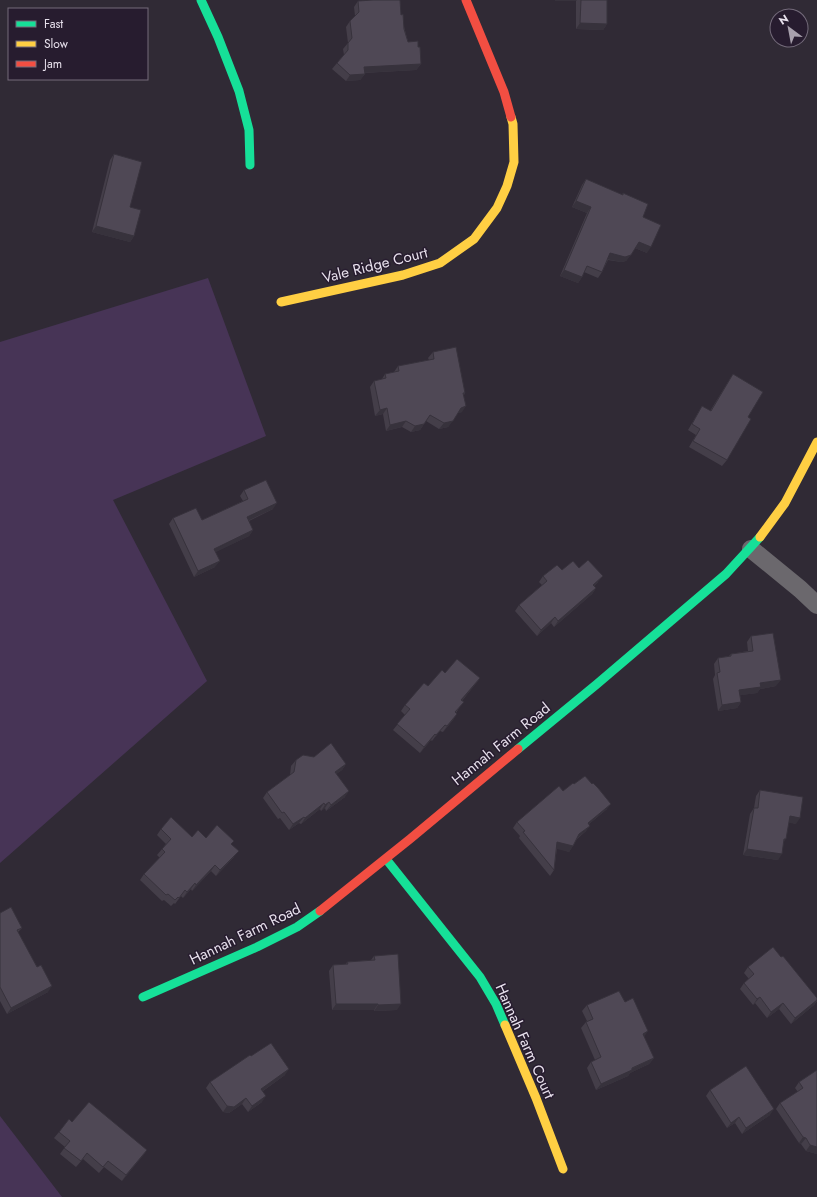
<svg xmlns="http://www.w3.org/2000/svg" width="817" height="1197" font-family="Jost,sans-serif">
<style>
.green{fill:#473456}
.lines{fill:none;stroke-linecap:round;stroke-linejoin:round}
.street{stroke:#6b686d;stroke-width:18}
.fast{stroke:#16e098;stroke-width:9}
.slow{stroke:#ffcf43;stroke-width:9}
.jam{stroke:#f24e42;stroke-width:9}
.wall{fill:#443e49}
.shaded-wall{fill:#37323c}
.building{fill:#4f4855;stroke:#37323c}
.labels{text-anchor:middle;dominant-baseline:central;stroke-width:3;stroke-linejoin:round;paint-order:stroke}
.street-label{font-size:15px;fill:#e8e1ed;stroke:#271c2f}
</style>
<rect width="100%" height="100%" fill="#302a35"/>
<g class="green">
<path d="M208,278L266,436L113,500L207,681L0,863V342Z"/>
<path d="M0,1116L62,1197H0Z"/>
</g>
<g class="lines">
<path class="street" d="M751,549L800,589L817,605"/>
<g class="fast">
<path d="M201,0L218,37L239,91L249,130L250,165"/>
<path d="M518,749L597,684L726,574L760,537"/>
<path d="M386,859L480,977L496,1004L505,1025"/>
<path d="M143,997L257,947L297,927L320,911"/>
</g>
<g class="slow">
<path d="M281,302L403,275L440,263L474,239L497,208L507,186L514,162L513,124L511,117"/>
<path d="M760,537L785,503L817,442"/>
<path d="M505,1025L536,1098L563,1169"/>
</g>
<g class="jam">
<path d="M466,0L504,92L511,117"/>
<path d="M320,911L410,839L518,749"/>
</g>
</g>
<g class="wall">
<path d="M368,0H400L401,15L408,42L418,47L421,64L416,70L364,73L365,74L360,80L346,81L332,69L337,63L344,55L343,49L348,43L346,27L350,21L355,16L354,7L358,1H369Z"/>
<path d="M555,0H607V24L603,30L576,29V1H555Z"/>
<path d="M114,154L130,207L134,236L130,242L92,232L110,160Z"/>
<path d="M586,179L622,195L623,193L643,217L647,253L635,248L626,261L621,262L608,260L602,272L598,278L584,272L582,277L578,283L560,276L587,213L572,207L582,185Z"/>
<path d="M433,352L465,393L464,395L462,412L457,413L448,427L439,429L426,421L420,430L411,432L402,427L386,431L383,414L375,416L370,387L374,381L382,379L385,374L394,372L398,366L429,360L428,358Z"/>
<path d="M733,374L748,417L727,460L722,466L689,447L696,435L688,430L702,406L710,411Z"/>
<path d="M244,490L273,509L249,521L253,530L249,536L215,552V567L194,577L169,524L173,518L202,520L243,501L240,496Z"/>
<path d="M579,568L598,582L594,586L596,588L592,594L554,627L551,623L537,636L515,611L519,605L542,585L539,582L543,576L562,570Z"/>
<path d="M751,636L776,686L760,689L757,693L740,695L741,702L737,708L718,711L713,679L715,675L714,664L718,658L729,656L731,654L748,651L747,642Z"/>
<path d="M445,673L480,678L462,701L459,708L456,713L453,720L443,732L440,731L432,741L431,740L420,753L393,730L405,715L401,711L405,705Z"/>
<path d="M296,760L346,764L342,770L336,774L345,797L326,811L325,808L321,811L320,809L301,824L299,823L289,830L280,818L278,819L263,798L267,792L290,775L291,766Z"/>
<path d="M574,784L607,809L589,824L586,831L577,839L569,852L557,848L554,870L550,876L519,838L520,836L513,828L517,822L563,791Z"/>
<path d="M760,790L796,824L789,822L784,842L778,860L743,855L750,814L754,808L756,796Z"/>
<path d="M161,829L192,837L206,838L231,844L234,857L216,876L211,871L192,891L191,889L183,898L181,896L175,904L174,903L171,906L164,900L162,901L140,880L144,874L160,858L157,855L162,849L166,844L157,835Z"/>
<path d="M0,913L22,928L18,932L48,992L7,1014L0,1001Z"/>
<path d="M374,956L397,1010L374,1011V1010H332L329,971L333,965L346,964L347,962L371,960Z"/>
<path d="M781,957L817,998V1001L814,1005L791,1024L779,1009L767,1018L755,1003L753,1005L740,989L744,983L749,979L744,973L748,967Z"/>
<path d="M625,1002L644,1037L654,1058L649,1064L630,1073L628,1076L596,1090L587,1068L591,1062L595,1060L581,1028L586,1022L587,1021L582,1011L587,1005Z"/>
<path d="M251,1056L285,1075L263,1091L262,1102L248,1112L242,1104L229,1113L223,1112L206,1088L210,1082Z"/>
<path d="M817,1070V1154L806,1151L801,1144L799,1143L776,1109L780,1103L798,1092L795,1088L799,1082Z"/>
<path d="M710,1090L770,1115L742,1134L735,1123L727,1128L706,1096Z"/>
<path d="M72,1122L147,1150L122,1181L104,1167L99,1173L83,1159L76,1167L60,1154L65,1147L54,1138L59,1132Z"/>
</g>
<g class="shaded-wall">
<path d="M555,0H577L576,1H555Z"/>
<path d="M580,23L607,24L603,30L576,29Z"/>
<path d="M421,64L416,70L360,73L364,67Z"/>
<path d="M365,74L360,80L346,81L350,75Z"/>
<path d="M576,201L591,207L587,213L572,207Z"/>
<path d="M96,226L134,236L130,242L92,232Z"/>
<path d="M639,242L651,247L647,253L635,248Z"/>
<path d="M610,253L631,255L626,261L621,262L606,259Z"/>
<path d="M564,270L582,277L578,283L560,276Z"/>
<path d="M466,406L462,412L456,414L461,408Z"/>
<path d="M387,408L383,414L375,416L380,410Z"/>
<path d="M406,421L402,427L386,431L390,425Z"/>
<path d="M453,421L448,427L439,429L444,423Z"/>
<path d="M424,424L420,430L411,432L415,426Z"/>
<path d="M277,503L273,509L243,523L247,517Z"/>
<path d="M253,530L249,536L210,555L214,549Z"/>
<path d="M220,561L215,567L194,577L198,571Z"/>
<path d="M603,576L598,582L589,591L593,585Z"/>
<path d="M596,588L592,594L554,627L558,621Z"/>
<path d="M555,617L551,623L537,636L541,630Z"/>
<path d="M480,678L476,684L457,706L461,700Z"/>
<path d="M781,680L776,686L760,689L757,693L735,696L739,690L760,683Z"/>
<path d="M741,702L737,708L718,711L722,705Z"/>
<path d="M457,714L453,720L443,732L447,726Z"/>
<path d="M445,725L440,731L432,741L436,735Z"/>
<path d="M435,734L431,740L420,753L424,747Z"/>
<path d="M346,764L342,770L331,778L335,772Z"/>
<path d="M349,791L345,797L326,811L331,805Z"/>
<path d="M329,802L325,808L321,811L325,805Z"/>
<path d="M324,803L320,809L301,824L305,818Z"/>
<path d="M611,804L607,809L584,828L588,823Z"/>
<path d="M790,816L800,818L796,824L785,822Z"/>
<path d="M304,817L299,823L289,830L293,824Z"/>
<path d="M590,826L586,831L575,840L579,834Z"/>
<path d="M557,842L573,846L569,852L553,848Z"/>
<path d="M747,849L782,854L778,860L743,855Z"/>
<path d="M239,851L234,857L216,876L220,870Z"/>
<path d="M215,865L211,871L192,891L196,885Z"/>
<path d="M195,883L191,889L183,898L187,892Z"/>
<path d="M52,986L48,992L7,1014L11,1008Z"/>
<path d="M760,997L755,1003L753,1005L757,999Z"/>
<path d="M817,1000L814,1005L791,1024L795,1018Z"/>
<path d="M783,1003L779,1009L767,1018L771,1012Z"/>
<path d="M336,1004H378L374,1010H332Z"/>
<path d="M401,1004L397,1010L374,1011L378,1005Z"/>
<path d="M648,1031L644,1037L643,1034Z"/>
<path d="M654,1058L649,1064L630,1073L628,1076L596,1090L601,1084Z"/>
<path d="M289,1069L285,1075L257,1095L261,1089Z"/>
<path d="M266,1096L262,1102L248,1112L252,1106Z"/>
<path d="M246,1098L242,1104L229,1113L223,1112L227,1106Z"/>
<path d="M774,1109L770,1115L742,1134L746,1128Z"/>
<path d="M739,1117L735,1123L727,1128L731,1123Z"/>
<path d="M803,1137L806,1138L801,1144L799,1143Z"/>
<path d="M810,1145L817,1147V1154L806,1151Z"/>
<path d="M147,1150L143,1156L122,1181L126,1175Z"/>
</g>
<g class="building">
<path d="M373,0H400L401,15L403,14L404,29L408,42L418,41V47H420L421,64L364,67L365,74L350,75L337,63L348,50V43L352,38L350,21L359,12L358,1Z"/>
<path d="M581,0H607V24L580,23Z"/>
<path d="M114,154L142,162L130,207L141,210L134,236L96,226Z"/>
<path d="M586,179L623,195V193L648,204L643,217L661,225L651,247L639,242L631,255L625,257L610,253L602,272L587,266L582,277L564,270L591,207L576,201Z"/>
<path d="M456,347L465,393H463L466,406L461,408L453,421L444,423L430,415L424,424L415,426L406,421L390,425L387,408L380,410L374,381L386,378L385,374L399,371L398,366L434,359L433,352Z"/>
<path d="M733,374L763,392L748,417L751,419L727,460L693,441L700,429L692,424L702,406L711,411Z"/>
<path d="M266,480L277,503L247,517L253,530L214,549L220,561L198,571L173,518L196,508L202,520L248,499L244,490Z"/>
<path d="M588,560L603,576L593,585L596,588L558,621L555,617L541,630L519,605L547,581L543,576L557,565L562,570L573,561L579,568Z"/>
<path d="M773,633L781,680L760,683L761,687L739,690L741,702L722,705L717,673L720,672L718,658L731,656V654L753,651L751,636Z"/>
<path d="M457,659L480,678L461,700L464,702L455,712L457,714L447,726L445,725L436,735L435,734L424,747L397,724L410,709L405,705L424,683L428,686L442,670L445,673Z"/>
<path d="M331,743L346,764L335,772L349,791L331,805L329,802L325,805L324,803L305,818L304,817L293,824L284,812L282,813L267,792L294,772L296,760L303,755L314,757Z"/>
<path d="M585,776L592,784L593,783L598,788L611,804L588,823L590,826L579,834L573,846L557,842L554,870L523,832L525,831L517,822L559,786L563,791L573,783L574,784Z"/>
<path d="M760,790L803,797L800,818L790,816L786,839H784L782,854L747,849L754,808H758Z"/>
<path d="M171,817L192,837L198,830L206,838L217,825L234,841L231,844L239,851L220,870L215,865L196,885L195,883L187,892L185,890L179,898L178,897L175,900L168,894L166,895L144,874L165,852L162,849L171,839L161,829Z"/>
<path d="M11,907L22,928L17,930L37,967L41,965L52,986L11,1008L0,987V913Z"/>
<path d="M773,947L781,957L783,956L817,998V1000L795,1018L783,1003L771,1012L760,997L757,999L744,983L754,974L748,967Z"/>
<path d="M398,954L401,1004L378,1005V1004H336L333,965L348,964L347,962L375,960L374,956Z"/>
<path d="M619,991L625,1002L633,998L648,1031L643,1034L654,1058L632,1068V1070L601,1084L591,1062L601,1057L586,1022L593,1019L587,1005Z"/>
<path d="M271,1043L289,1069L261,1089L266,1096L252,1106L246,1098L234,1107L227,1106L210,1082L250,1055L251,1056Z"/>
<path d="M746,1066L774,1109L746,1128L739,1117L731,1123L710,1090Z"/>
<path d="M817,1070V1147L810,1145L806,1138L803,1137L780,1103L803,1088L799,1082Z"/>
<path d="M89,1102L147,1150L126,1175L108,1161L103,1167L87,1153L81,1161L64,1148L70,1141L59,1132L69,1119L72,1122Z"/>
</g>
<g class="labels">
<g class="street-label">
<text transform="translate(375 265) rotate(-14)">Vale Ridge Court</text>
<text transform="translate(501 744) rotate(-39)">Hannah Farm Road</text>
<text transform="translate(245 934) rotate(-26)">Hannah Farm Road</text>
<text transform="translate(525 1041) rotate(66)">Hannah Farm Court</text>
</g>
</g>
<rect x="8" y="8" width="140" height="72" fill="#271c2f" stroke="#746b7b"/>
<rect x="16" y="21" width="20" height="6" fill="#16e098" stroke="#746b7b"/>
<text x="44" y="28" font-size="12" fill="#e8e1ed">Fast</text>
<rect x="16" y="41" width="20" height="6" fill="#ffcf43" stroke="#746b7b"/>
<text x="44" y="48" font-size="12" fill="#e8e1ed">Slow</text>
<rect x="16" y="61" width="20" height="6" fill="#f24e42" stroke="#746b7b"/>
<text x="44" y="68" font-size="12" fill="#e8e1ed">Jam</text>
<g transform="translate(789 28) rotate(328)"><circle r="19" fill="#271c2f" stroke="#746b7b"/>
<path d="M0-3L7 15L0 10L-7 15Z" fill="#a8a1ad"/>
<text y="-6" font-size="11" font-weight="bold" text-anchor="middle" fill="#e8e1ed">N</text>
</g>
</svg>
